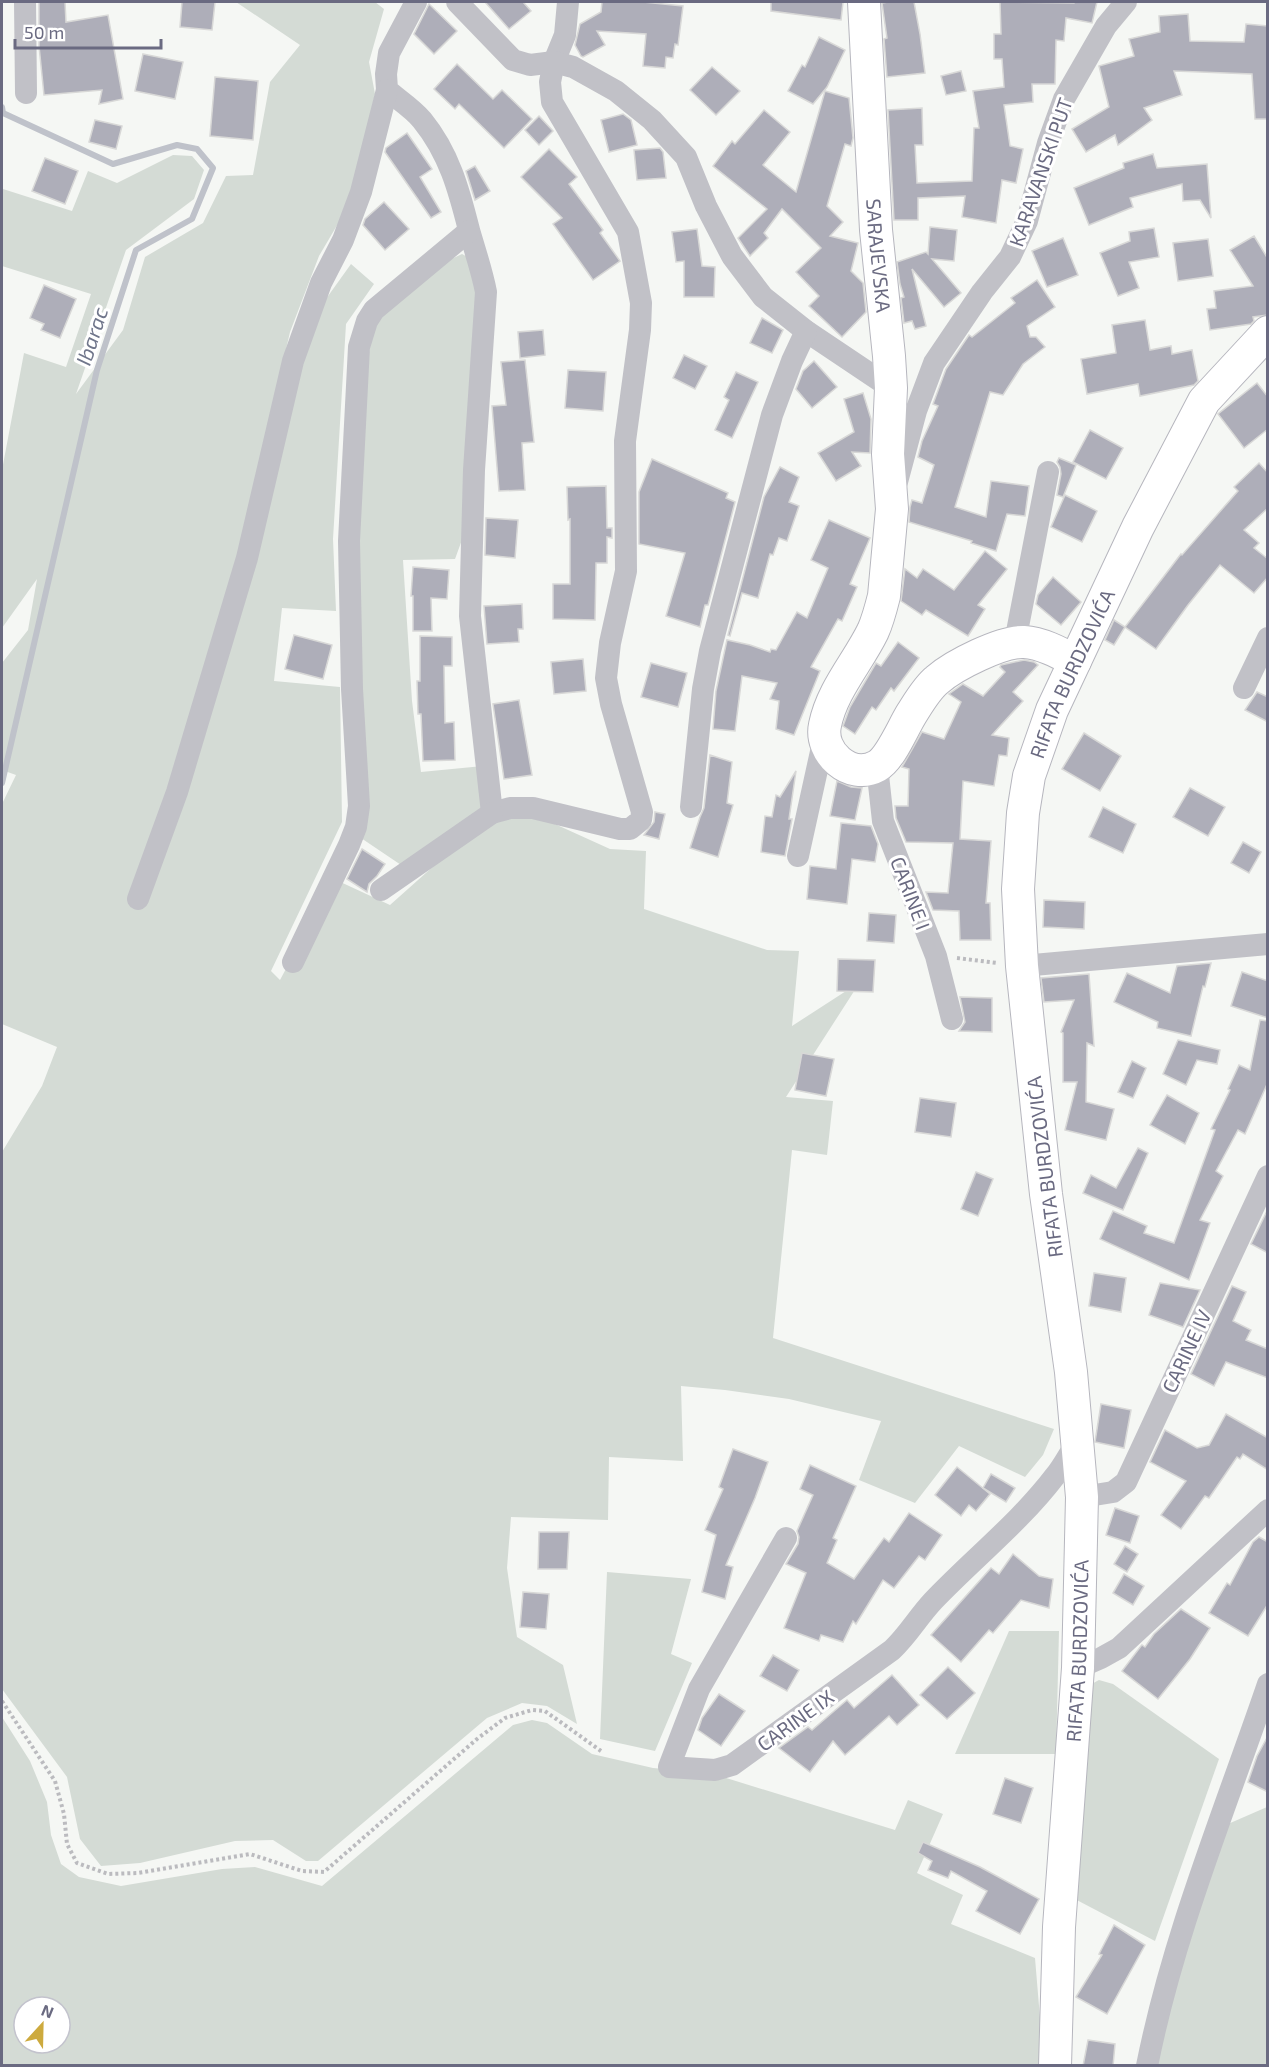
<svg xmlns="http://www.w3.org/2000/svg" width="1269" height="2067" font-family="'Exo 2',sans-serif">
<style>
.green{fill:#d4dbd5;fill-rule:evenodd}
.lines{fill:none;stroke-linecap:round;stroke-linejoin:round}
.stream{stroke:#bfc2ca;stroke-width:6}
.building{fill:#aeaeb9;stroke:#d8d8d7;stroke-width:1.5}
.secondary-casing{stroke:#b6b6be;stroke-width:34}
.path{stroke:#bbbbbf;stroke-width:4;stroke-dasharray:3 3;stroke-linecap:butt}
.street{stroke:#c1c1c7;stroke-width:22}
.secondary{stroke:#fff;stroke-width:32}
.labels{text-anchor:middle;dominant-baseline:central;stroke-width:6;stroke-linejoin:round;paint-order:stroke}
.street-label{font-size:20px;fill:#6a6a81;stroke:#fff}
.water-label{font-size:21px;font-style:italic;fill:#70768b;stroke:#fff}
</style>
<rect width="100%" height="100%" fill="#f5f7f4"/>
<g class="green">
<path d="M236,2H375L384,9L369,62L375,94L353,189L339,222L319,256L290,332L245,527L138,909L308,324L351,264L374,284L346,324L333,539L336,611L282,608L274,681L340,687L342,822L271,971L280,980L334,879L390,905L492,814L535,815L610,849L646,851L644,909L767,950L799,951L792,1026L860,982L786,1097L833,1101L827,1155L792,1150L773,1338L1054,1429L1043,1455L1025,1477L959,1446L915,1503L859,1480L881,1421L789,1399L725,1390L681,1386L683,1461L609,1457L608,1520L511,1517L507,1568L517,1637L563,1665L577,1724L547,1706L522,1703L487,1718L318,1861H306L273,1840L235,1841L140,1863L101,1866L80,1839L67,1777L2,1689V1152L42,1086L57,1047L2,1024V804L16,775L2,770V663L28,630L37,579L2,628V470L24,353L66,367L91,294L2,266V194L3,189L72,211L88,171L117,183L173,155L192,156L204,170L194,199L126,250L76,394L123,330L145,257L203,223L226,176L253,175L270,82L300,45Z"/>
<path d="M462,254L475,261L479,285L463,537L455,559L403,560L412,701L421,772L483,766L489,801L407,869L361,838L355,539L364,378L376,316L428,270Z"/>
<path d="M607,1572L691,1579L671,1654L692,1663L655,1751L600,1739Z"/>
<path d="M1009,1631H1059L1056,1754H955Z"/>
<path d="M1099,1680L1113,1684L1219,1759L1155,1941L1071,1897L1086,1687Z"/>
<path d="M2,1717L30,1761L47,1802L51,1835L61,1864L79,1877L121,1886L222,1869L255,1867L322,1886L513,1725L532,1720L547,1723L592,1754L653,1768L710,1773L895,1830L908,1800L943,1814L917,1873L963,1895L951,1924L1035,1958L1040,2018L1039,2065H2ZM24,2007H60V2043H24Z"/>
<path d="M1267,1807V2065H1157L1153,2026L1228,1824Z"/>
</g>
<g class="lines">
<path class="stream" d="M2,107L3,113L113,164L177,145L197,149L213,168L192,219L136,250L97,370L2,783"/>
</g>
<g class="building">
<path d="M39,2H65L66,22L108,15L123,99L99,104L102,90L44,95L39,46Z"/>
<path d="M182,2H215L212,30L180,27Z"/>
<path d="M485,2H523L531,11L509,29Z"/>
<path d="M602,2H643L683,6L678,45L675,44L673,58L666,57L665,68L643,66L646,34L597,31L605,45L583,57L581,56L575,45L580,24L601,12Z"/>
<path d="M771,2H843L841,20L771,11Z"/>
<path d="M888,2H914L920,34L925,73L887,77L884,39L887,38L882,3Z"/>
<path d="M1000,2L1074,3L1075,2H1097L1092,23L1066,18L1064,41L1056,40L1055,84H1032L1033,102L1004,105L1010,146L1023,149L1016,183L1002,180L996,223L962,217L965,196L918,198V220H894L888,110L922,108L923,145H915L917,183L972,181L974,128H979L973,91L1004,87L1002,59H994V34H1001Z"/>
<path d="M429,4L457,31L434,54L414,34Z"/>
<path d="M1188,14L1190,41L1242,42H1244L1246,24L1268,26V119H1255L1252,74L1174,71L1182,95L1144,108L1152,120L1118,145L1115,135L1086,152L1072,129L1109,107L1099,66L1134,56L1129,39L1160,32L1159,16Z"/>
<path d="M819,37L845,50L827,87L813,104L788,91L802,65L805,67Z"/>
<path d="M143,54L183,62L175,99L135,91Z"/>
<path d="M457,64L493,99L502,90L532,119L504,148L459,104L455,109L434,89Z"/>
<path d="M712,67L740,91L716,115L690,90Z"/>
<path d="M961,71L966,91L946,95L941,76Z"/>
<path d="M215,77L258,81L253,140L210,136Z"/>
<path d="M825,91L849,98L853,138L851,146L845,144L827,206L843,222L830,236L858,243L851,271L863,283L866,312L842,337L809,306L819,296L796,272L821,248L782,209L764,233L768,238L750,256L738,238L767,209L713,166L732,141L735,144L764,110L790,132L763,165L796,192Z"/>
<path d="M623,114L631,120L637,145L609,152L601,120Z"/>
<path d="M539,116L553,131L539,145L525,130Z"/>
<path d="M95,120L122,126L116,149L89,142Z"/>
<path d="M407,133L432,169L420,177L441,212L431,218L385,152L386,148Z"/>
<path d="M660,148L663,152L666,178L637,180L634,150Z"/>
<path d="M549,149L577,177L569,184L603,230L600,233L620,261L593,280L553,224L562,218L521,177Z"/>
<path d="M1153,154L1157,168L1207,164L1211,218L1200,200L1183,201L1182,184L1130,198L1133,207L1089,225L1074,188L1124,168L1123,163Z"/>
<path d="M45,158L78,171L65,204L32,191Z"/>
<path d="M475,166L490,191L475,200L466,171Z"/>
<path d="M384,202L409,229L385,250L363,225L365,219Z"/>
<path d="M930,227L957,230L954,261L932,259L961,293L944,307L912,269L926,326L915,329L912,321L904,323L901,298L904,297L900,284L897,262L926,252L928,254Z"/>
<path d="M1154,228L1159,257L1129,262L1139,288L1118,296L1100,253L1130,241L1129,232Z"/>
<path d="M697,229L702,266L715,267L714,297H684V261L676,262L672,232Z"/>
<path d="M1254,236L1268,259V315L1253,317L1254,321L1251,324L1210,330L1207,309L1216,308L1214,291L1253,286L1230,250Z"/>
<path d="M1063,238L1078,275L1047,287L1032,251Z"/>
<path d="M1208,239L1213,276L1178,281L1173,243Z"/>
<path d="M1037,280L1055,307L1027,326L1030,337H1036L1045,347L1023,364L1003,395L990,392L955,507L986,517L991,481L1029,486L1025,516L1007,514L996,551L971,543L972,541L909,522L910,507L912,500L922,503L934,465L918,457L922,441L938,406L933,404L946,369L969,335L972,337L1015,303L1011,298Z"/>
<path d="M44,285L76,299L60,338L41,330L44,324L30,318Z"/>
<path d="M762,318L783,330L772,353L750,343Z"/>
<path d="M1145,320L1150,350L1171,346L1172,354L1192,350L1198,381L1194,385L1140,396L1138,384L1087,394L1081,359L1116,353L1112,325Z"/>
<path d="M543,330L545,355L520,358L518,332Z"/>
<path d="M684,355L707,366L695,389L673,378Z"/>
<path d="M525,360L534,442L522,443L525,490L499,491L492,406L506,405L501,362Z"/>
<path d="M814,361L837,387L812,408L796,389L803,371Z"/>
<path d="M568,370L606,372L603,411L565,408Z"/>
<path d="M736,372L758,382L732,438L715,430L729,400L724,397Z"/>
<path d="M1257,383L1268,397V429L1244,448L1218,414Z"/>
<path d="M863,393L871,419L870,453L852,452L861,466L836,481L818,453L854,432L844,399Z"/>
<path d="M1090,430L1123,448L1106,479L1073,462Z"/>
<path d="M1059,458L1076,465L1063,497L1057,495L1061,474L1060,467L1057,462Z"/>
<path d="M652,459L728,493L726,498L735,502L708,605H705L700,627L666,616L685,553L639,544V492Z"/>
<path d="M1259,463L1268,473V508L1244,530L1259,543L1254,548L1268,559V577L1254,593L1220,565L1188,605L1156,649L1125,627L1181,554L1182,555L1238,491L1234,487Z"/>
<path d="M780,467L799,477L789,502L799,506L787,541L779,538L773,555L770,554L758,598L742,593L730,636L728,635L764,497Z"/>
<path d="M606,486L607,528H612V538L607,537V563H596L595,620L553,619V584H570V519L568,520L567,487Z"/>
<path d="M1065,495L1097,511L1082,542L1051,527Z"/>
<path d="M486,518L518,520L515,558L485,555Z"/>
<path d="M829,520L870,538L850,584L857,587L842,621L838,619L811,667L820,671L794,735L776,729L779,701L770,699L777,683L742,676L735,731L713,729L716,691L727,640L750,645L770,652L771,649L776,650L797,612L807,618L828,568L811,560Z"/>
<path d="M985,551L1007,569L978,605L985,609L968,636L926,610L922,615L901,601L905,569L917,578L923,569L954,590Z"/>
<path d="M413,567L449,570L447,599L431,598L432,631H413V596H411Z"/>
<path d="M1053,577L1081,602L1061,625L1036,604L1038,595Z"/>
<path d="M522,604L523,629H518L519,642L487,644L484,606Z"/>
<path d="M1114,620L1125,627L1114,645L1105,640Z"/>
<path d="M294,635L332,645L323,679L285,669Z"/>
<path d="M420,636L452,637V666H444L445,723L454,722L455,760L423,761L421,714H418L417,681H420Z"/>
<path d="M898,642L919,658L894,691L891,688L876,710L872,707L855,734L843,726L850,707L876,663L881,666Z"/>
<path d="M583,659L586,691L554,694L551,662Z"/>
<path d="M1024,660L1034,662L1038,665L1013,692L1023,701L992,735L1009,738L1007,756L999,755L994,786L963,781L960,839L991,841L986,903H990L991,940H960L959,911L933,910L926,892L948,893L953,843L906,842L896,818L895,806H908L909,769L902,767L922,732L944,739L961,702L949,694L963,684L983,696L1005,672L1000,667L1001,665Z"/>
<path d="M651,663L687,673L678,707L641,697Z"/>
<path d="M1257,692L1268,697V722L1245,710Z"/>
<path d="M519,700L532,775L504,779L493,704Z"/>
<path d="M1084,733L1121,756L1100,791L1062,769Z"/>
<path d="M710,755L732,762L727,803L733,805L718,857L690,848L700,817L704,808Z"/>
<path d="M796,771L789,819H792L785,856L761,852L765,816L772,817L776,795L780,797Z"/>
<path d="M837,781L851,787L862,788L855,820L830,816Z"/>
<path d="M1190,788L1225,807L1208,836L1173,817Z"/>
<path d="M1103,807L1136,824L1123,853L1089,837Z"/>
<path d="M655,812L665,814L659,839L644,835L654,822Z"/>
<path d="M841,823L871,826L878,844L875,862L852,859L847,904L807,899L810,866L836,869Z"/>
<path d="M1243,842L1261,852L1249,873L1231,863Z"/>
<path d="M362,849L385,864L377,876L369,884L367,892L347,879Z"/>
<path d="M1044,900L1085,902L1084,929L1043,927Z"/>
<path d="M869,913L896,915L894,943L867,941Z"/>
<path d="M838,959L875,960L873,992L837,991Z"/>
<path d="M1211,963L1205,987L1203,986L1191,1036L1157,1028L1158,1022L1114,1002L1127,973L1170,993L1177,966Z"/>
<path d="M1242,972L1268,981V1018L1231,1006Z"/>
<path d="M1089,974L1094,1046L1087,1043L1086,1102L1114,1109L1106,1140L1065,1130L1077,1082H1063V1033L1061,1032L1074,1000L1044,1002L1041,978Z"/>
<path d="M960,997L992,998V1032L959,1031L965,1022Z"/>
<path d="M1260,1020L1268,1021V1082L1245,1134L1238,1130L1216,1171L1223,1176L1200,1220L1210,1223L1189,1280L1100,1239L1113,1211L1147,1226L1144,1233L1174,1243L1215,1130L1211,1129L1230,1090L1228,1089L1239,1065L1250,1070Z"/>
<path d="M1178,1040L1220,1050L1217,1064L1197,1060L1186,1085L1163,1074Z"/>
<path d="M802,1053L834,1059L826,1096L795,1090Z"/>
<path d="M1132,1061L1146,1068L1133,1098L1118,1092Z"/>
<path d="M1167,1095L1199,1113L1185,1144L1150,1125Z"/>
<path d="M920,1098L956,1103L951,1137L915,1132Z"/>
<path d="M1138,1148L1148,1153L1123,1210L1083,1193L1091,1175L1116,1188Z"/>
<path d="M976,1172L993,1179L978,1216L961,1209Z"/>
<path d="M1268,1209V1253L1251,1244Z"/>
<path d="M1094,1273L1126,1278L1121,1312L1089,1306Z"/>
<path d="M1160,1283L1200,1290L1183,1327L1149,1315Z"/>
<path d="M1232,1286L1246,1292L1233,1321L1251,1330L1246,1340L1268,1349V1378L1226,1362L1214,1386L1191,1374Z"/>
<path d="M1101,1404L1131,1410L1124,1448L1095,1442Z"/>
<path d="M1226,1414L1268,1438V1470L1243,1454L1240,1459L1237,1457L1209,1498L1205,1496L1181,1529L1161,1515L1186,1481L1150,1462L1165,1430L1197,1448L1209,1445Z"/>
<path d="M733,1449L768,1462L755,1498L726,1565L733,1567L725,1599L702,1592L716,1535L705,1530L723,1489L719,1487Z"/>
<path d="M810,1465L856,1486L833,1538L837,1540L827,1563L854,1579L884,1538L889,1542L909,1513L942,1535L925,1560L919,1556L894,1588L883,1580L856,1624L853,1621L843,1642L821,1635L819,1641L784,1628L806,1573L786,1564L798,1544L799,1537L797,1531L813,1495L800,1489Z"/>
<path d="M957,1467L990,1494L976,1511L969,1505L961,1516L935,1495Z"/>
<path d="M991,1474L1015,1488L1006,1502L983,1488Z"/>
<path d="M1115,1508L1139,1516L1130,1543L1106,1535Z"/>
<path d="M539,1532H569L567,1569H538Z"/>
<path d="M1259,1537L1268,1542V1604L1248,1636L1209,1613L1227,1583L1230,1585L1253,1542Z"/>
<path d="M1125,1546L1138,1554L1127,1572L1114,1564Z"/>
<path d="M1013,1554L1039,1576L1053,1579L1049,1608L1021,1600L993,1633L989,1630L961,1662L931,1635L991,1568L999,1574Z"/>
<path d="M1124,1574L1144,1586L1133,1605L1113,1593Z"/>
<path d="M523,1592L549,1594L546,1629L520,1627Z"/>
<path d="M1181,1609L1210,1628L1190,1659L1158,1699L1122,1671L1141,1646L1142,1645L1145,1647L1154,1634Z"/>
<path d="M773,1655L799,1670L787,1691L760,1676Z"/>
<path d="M948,1667L975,1693L947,1719L920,1695Z"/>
<path d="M892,1675L919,1705L897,1725L889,1716L845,1755L833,1741L810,1772L779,1748L808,1727L812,1730L847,1700L854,1708Z"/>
<path d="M719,1694L745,1711L721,1746L698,1730L702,1718Z"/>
<path d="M1268,1736V1792L1248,1782L1257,1756Z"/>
<path d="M1005,1778L1033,1788L1021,1823L993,1814Z"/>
<path d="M923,1842L980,1867L1039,1899L1020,1934L976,1911L987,1891L951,1871L948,1878L928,1870L932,1861L918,1853Z"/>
<path d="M1114,1925L1145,1945L1107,2014L1076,1997L1102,1955L1099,1954Z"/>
<path d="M1088,2040L1115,2044L1113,2066H1083Z"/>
</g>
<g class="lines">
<defs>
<g id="secondary">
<path id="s1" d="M864,2L876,230L889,356L891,388L888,454L892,509L884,596C881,608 878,620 873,631C858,662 832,690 825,725C819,752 850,781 877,766C891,758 903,727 912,713C919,702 927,688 937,680C954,665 1002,641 1024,642C1042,643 1060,653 1075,661"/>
<path id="s2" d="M1055,2066L1059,1927L1078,1668L1082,1497L1071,1372L1046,1194L1022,966L1018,889L1023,813L1029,776L1052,710L1138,527L1204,401L1268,332"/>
</g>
</defs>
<use href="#secondary" class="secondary-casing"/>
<g class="path">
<path d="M957,958L997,963"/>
<path d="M2,1701L55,1781L64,1814L67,1844L77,1863L108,1874L138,1873L250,1854L302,1871L324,1872L477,1739L505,1718L532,1710L545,1711L601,1751"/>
</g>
<g class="street">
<path d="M25,2L26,93"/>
<path d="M416,2L389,53L386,74L387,90C399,100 413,109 422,120C449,153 459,190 469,230C475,251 482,271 486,292L474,470L470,616L492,813L510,808H533L620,829H630L641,820L642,812L611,704L606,678L610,643L626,571L625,441L640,330L641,303L628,232L552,102L550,82L554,62L565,35L568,2"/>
<path d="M457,2L513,60L530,65L554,62L573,67L616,91L652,120L686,157L706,206L732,256L763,297L806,331L891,388"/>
<path d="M897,482L916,411L934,363L982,292L1010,257L1027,221L1048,143L1064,99L1106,26L1126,2"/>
<path d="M1015,642L1048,472"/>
<path d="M1244,688L1268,638"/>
<path d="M877,766L883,821L936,956L952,1019"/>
<path d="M691,807L703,689L710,651L772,415L792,361L806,331"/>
<path d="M798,856L824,738"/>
<path d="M381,890L492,813"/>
<path d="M138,899L177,792L247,558L293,361L321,283L343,240L361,192L387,90"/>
<path d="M293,962L349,845L356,827L359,806L352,689L349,541L359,347L367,321L374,310L469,231"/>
<path d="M1022,966L1268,944"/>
<path d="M1082,1497L1113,1492L1126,1482L1268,1176"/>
<path d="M786,1538L699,1689L669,1767L715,1770L732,1765L892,1650C908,1635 918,1617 933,1601C973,1559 1020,1522 1055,1476C1064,1465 1070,1452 1078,1441"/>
<path d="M1078,1668L1101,1658L1119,1648L1268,1510"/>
<path d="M1147,2066C1173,1935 1225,1810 1268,1684"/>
</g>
<use href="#secondary" class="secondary"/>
</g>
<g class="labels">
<g class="street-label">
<text transform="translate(1040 172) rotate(-71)">KARAVANSKI PUT</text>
<text stroke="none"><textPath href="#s1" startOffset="254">SARAJEVSKA</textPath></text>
<text stroke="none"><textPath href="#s2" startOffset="1406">RIFATA BURDZOVIĆA</textPath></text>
<text transform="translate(911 893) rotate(69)">CARINE I</text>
<text transform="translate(1044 1167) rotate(-97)">RIFATA BURDZOVIĆA</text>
<text transform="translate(1186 1351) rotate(-65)">CARINE IV</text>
<text stroke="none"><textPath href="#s2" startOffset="416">RIFATA BURDZOVIĆA</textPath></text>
<text transform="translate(795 1720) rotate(-36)">CARINE IX</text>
</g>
<g class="water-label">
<text transform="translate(91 336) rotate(-72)">Ibarac</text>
</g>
</g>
<rect width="1269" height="2067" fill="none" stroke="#6a6a81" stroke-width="6"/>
<g transform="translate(42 2025) rotate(22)"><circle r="28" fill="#ffffff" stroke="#c3c3cd" stroke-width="1.5"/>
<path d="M0-4.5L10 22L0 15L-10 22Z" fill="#cdaa3e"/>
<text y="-9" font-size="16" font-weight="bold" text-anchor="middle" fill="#6a6a81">N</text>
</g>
<path d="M15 39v9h146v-9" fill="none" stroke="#6a6a81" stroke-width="3"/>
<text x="24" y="39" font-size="18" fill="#6a6a81" stroke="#ffffff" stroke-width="4.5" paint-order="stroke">50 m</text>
</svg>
